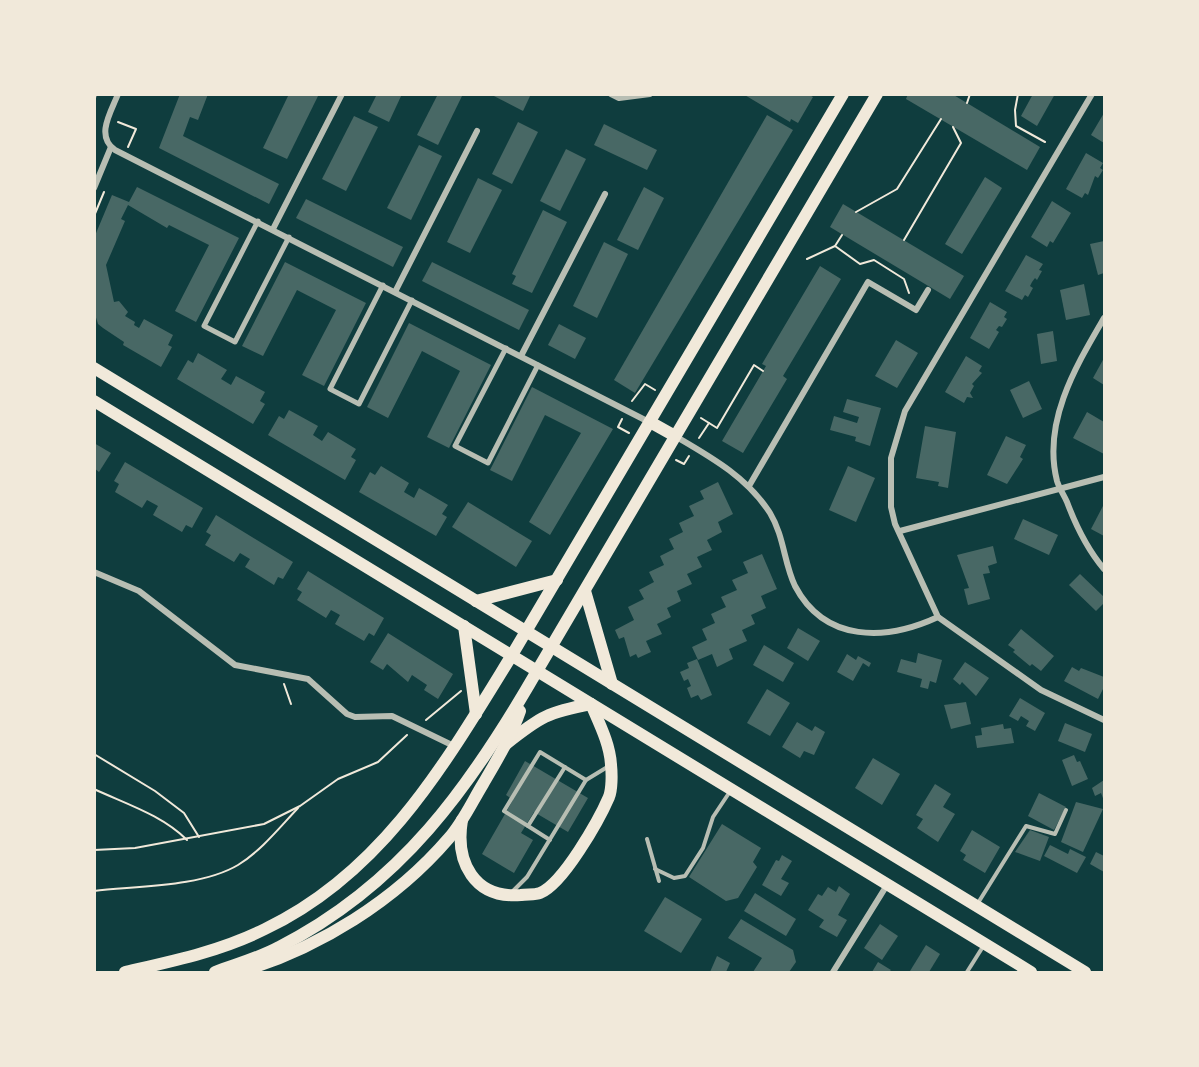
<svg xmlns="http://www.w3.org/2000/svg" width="1199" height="1067" font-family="Cabin,sans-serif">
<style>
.building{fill:#486865}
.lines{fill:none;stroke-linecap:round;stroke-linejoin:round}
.path{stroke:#f1e9da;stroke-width:2}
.service{stroke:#b8beb3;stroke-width:4}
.pedestrian{stroke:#b8beb3;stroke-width:5}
.minor{stroke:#b8beb3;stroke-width:6}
.primary{stroke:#f1e9da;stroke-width:12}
.trunk{stroke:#f1e9da;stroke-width:12}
.rail{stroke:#97a49c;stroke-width:4.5}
</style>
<rect width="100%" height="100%" fill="#0f3d3e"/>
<g class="building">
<path d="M180,94H208L198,120L190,117L183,136L279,184L269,204L159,148Z"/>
<path d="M289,94H319L287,159L263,148Z"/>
<path d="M377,94H402L389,122L368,112Z"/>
<path d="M438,94H463L438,145L417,135Z"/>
<path d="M490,94H531L523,111Z"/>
<path d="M743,94H808L813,97L798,123L791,119L790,122Z"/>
<path d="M908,94H952L1040,147L1027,170L906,99Z"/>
<path d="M1033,94H1055L1037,126L1021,116Z"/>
<path d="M1104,113V143L1091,135Z"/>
<path d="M767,115L793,130L635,393L614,380Z"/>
<path d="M354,116L378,127L346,191L322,179Z"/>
<path d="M518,122L538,132L512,184L492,174Z"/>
<path d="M604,124L657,150L647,170L594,145Z"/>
<path d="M419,145L442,156L411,220L387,208Z"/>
<path d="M566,149L586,159L560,211L540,201Z"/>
<path d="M1086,153L1103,163L1100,168L1103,170L1098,178L1095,176L1088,195L1085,193L1082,198L1066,189Z"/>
<path d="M985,177L1002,188L962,254L945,244Z"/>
<path d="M478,178L502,190L470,253L447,242Z"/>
<path d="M137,187L239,238L196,322L175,311L209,245L169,225L167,228L128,205L121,219L125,221L106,265L114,302L119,301L128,312L125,316L135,322L134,325L139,328L144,319L173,335L168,345L172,347L161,367L123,345L124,342L103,328L98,324L94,311V238L112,195L129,202Z"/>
<path d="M644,187L664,198L638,250L617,240Z"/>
<path d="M306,199L403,247L393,267L296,218Z"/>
<path d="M1052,201L1071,213L1053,243L1050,241L1047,247L1031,237Z"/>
<path d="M843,204L964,276L950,299L830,227Z"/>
<path d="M543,210L567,222L532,293L512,284L516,276L512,274Z"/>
<path d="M1104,241V273L1098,275L1090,244Z"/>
<path d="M604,242L628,254L597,318L573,306Z"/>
<path d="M1026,255L1043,264L1039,270L1042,271L1037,280L1035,278L1032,282L1030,286L1033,288L1028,297L1025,295L1022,300L1005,291Z"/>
<path d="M285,262L366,303L324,386L302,375L336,310L297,290L263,356L242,346Z"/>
<path d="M432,262L529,310L519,330L422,281Z"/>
<path d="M820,266L841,279L783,376L787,379L743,453L722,441L766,366L762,364Z"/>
<path d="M1084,284L1090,315L1066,320L1060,290Z"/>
<path d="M990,302L1007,312L1004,317L1007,319L1002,327L999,326L996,330L999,332L989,349L970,338Z"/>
<path d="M409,323L491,365L449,448L427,437L460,371L422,351L388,418L367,407Z"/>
<path d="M559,324L586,338L575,359L548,345Z"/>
<path d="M1053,331L1057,361L1041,364L1037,334Z"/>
<path d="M896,340L918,353L897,388L875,376Z"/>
<path d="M198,353L227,370L221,379L231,385L236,376L265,392L260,401L265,404L253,424L177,379L188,360L193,363Z"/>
<path d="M966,356L982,366L979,371L982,373L972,384L974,386L970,393L973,398L967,397L964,403L945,392Z"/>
<path d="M1104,358V385L1093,378Z"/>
<path d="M1029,381L1042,409L1023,418L1010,390Z"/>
<path d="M532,387L613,429L550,535L529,522L581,433L545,415L512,481L490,470Z"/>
<path d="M847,399L881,408L870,446L855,441L856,437L830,430L834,416L857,423L859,417L843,412Z"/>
<path d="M289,410L318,426L313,435L322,441L328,432L356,449L351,457L356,460L345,480L268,435L279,416L284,419Z"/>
<path d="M1087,412L1104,422V454L1073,438Z"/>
<path d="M925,426L956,432L948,488L938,486L939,482L916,478Z"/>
<path d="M1006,436L1026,445L1020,457L1023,459L1007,484L987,475Z"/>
<path d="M94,443L111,453L99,472L94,468Z"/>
<path d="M125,462L203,508L192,528L186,525L182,532L153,515L158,506L147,500L142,508L115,492L119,484L114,481Z"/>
<path d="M381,466L409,483L404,492L414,498L419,488L448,505L442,514L447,517L436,536L359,492L370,472L375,475Z"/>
<path d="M848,466L875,478L856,522L829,510Z"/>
<path d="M718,482L733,514L718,522L722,532L707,540L712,550L697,557L702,567L687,574L692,584L677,591L681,601L667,608L671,617L657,624L662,634L646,641L651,652L638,658L636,654L630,657L624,637L619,639L615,630L634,620L628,607L644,599L639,590L654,582L649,572L664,565L660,556L674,549L669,539L683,532L679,523L694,516L689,506L704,499L700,491Z"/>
<path d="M468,502L532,541L516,567L452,527Z"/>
<path d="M1104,504V536L1091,529Z"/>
<path d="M216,515L293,562L283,579L278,577L274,585L245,567L250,559L240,553L234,562L205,545L211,535L206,532Z"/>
<path d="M1023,519L1058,535L1049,555L1014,539Z"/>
<path d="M993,546L997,563L988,566L990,573L983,574L990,599L968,605L964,589L969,588L957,555Z"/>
<path d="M762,554L777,589L761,596L766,608L751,615L755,624L742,630L747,641L729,649L733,659L717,667L712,654L698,660L692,647L707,640L702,629L715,623L711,614L726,607L721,597L737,590L732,580L748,573L743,562Z"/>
<path d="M308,571L384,618L374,636L369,633L364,641L335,624L340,615L331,610L326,618L297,600L302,592L297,589Z"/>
<path d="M1080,574L1104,597V603L1096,611L1069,585Z"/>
<path d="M798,628L820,641L808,661L787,648Z"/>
<path d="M1021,629L1054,656L1041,671L1032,664L1030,666L1013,652L1015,650L1008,645Z"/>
<path d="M388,633L453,674L438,699L424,690L427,685L412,675L408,682L387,664L383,670L370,662Z"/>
<path d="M764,645L794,663L783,682L753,665Z"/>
<path d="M918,653L942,660L936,683L930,681L928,689L920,687L922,679L897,672L901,659L916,663Z"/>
<path d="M847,654L856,660L858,656L871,663L869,667L863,663L853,681L837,672Z"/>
<path d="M697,659L712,695L701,700L698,695L691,698L687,688L691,686L688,679L684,681L680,672L689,668L687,663Z"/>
<path d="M965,662L989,678L976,696L962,682L960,685L953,679Z"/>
<path d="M1072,667L1079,671L1081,668L1104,677V687L1098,699L1064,681Z"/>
<path d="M767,689L790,703L770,736L747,723Z"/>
<path d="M1020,698L1045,713L1035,731L1026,726L1029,721L1021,716L1018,721L1009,716Z"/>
<path d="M966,702L971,724L951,729L944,705Z"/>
<path d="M797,722L812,731L815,726L825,732L814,755L804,751L800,758L782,747Z"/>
<path d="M1065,723L1092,734L1085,752L1058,741Z"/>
<path d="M1003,724L1004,729L1011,728L1014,743L977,748L975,736L982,735L981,728Z"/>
<path d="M1074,755L1077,762L1080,761L1088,779L1072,786L1062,760Z"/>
<path d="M873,758L900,774L882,805L855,788Z"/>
<path d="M525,761L588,798L568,832L534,812L521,833L533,840L514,873L482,854L513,800L506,795Z"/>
<path d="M1104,780V801L1101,793L1095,796L1092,788Z"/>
<path d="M935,784L951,794L943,807L955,814L938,842L917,828L923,819L916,815Z"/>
<path d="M1039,793L1066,807L1054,830L1028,816Z"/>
<path d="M1076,802L1103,809L1083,852L1061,842Z"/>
<path d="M722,824L761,848L753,862L757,867L738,898L726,901L689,877Z"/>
<path d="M972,830L1000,847L985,873L963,860L966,855L960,851Z"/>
<path d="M1030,830L1049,837L1040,861L1015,852Z"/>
<path d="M1050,845L1068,854L1070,849L1086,857L1077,873L1044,856Z"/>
<path d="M1096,852L1104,856V872L1090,864Z"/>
<path d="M782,855L792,861L781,879L789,883L781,896L762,885L776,860L779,861Z"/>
<path d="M839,886L850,894L838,915L847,920L837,937L819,927L824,920L808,910L818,894L822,896L828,887L836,892Z"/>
<path d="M755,893L796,919L786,936L744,911Z"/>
<path d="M665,897L702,919L681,953L644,931Z"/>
<path d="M741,919L793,950L796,962L789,972H753L762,958L728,938Z"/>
<path d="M880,924L898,936L882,960L864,948Z"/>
<path d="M926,945L940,954L929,972H913L910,971Z"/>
<path d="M717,956L730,963L726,972H710Z"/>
<path d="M878,962L891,970L889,972H872Z"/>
</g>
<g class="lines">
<g class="path">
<path d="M1018,94L1015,110L1016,126L1045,142"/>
<path d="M967,103L970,94"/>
<path d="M118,122L136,129L128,147"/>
<path d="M856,212L897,189L941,119"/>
<path d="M94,216L104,192"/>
<path d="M904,240L961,143L953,127"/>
<path d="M835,246L860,264L874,260L904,279L909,293"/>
<path d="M807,259L835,246L842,235"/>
<path d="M632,401L645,384L655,390"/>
<path d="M701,418L717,428L754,365L763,371"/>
<path d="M622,419L618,427L629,433"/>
<path d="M699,438L709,423"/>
<path d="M676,460L684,464L689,456"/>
<path d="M284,684L291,704"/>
<path d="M426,720L461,691"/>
<path d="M94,754L155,791L184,813L199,837"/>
<path d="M94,789C126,804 162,815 187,840"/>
<path d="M94,850L135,848L264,824L300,806L338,779L378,762L407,735"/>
<path d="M94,891C137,886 201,887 238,865C261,851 280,827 298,808"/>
</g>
<g class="service">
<path d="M528,826L504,811L540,752L586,780"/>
<path d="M647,839L659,881"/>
<path d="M550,840L528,826L565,767"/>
<path d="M655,869L674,878L685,876L703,848L713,817L731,790"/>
<path d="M513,891L527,877L586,780L609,766"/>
<path d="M978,903L1026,826L1055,834L1066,810"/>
<path d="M967,972L984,945"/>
</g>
<g class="pedestrian">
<path d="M258,221L204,326L235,342L289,237"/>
<path d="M383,285L330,389L359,404L412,300"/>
<path d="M506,348L455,446L488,463L538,365"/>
</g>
<g class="minor">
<path d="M118,94C111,112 95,136 115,150L649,422"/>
<path d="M611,94L619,98L650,94"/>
<path d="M1092,94L905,411L891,458V507L895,524L938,617L1041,690L1104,720"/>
<path d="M94,188L111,147"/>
<path d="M273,229L342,94"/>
<path d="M395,292L477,131"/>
<path d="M1104,318C1076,366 1042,422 1057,481C1059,488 1064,495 1067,502C1076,526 1087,549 1104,569"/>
<path d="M521,356L605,194"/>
<path d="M675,436C711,457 747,477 770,513C784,536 784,563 795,586C825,643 886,641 938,617"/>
<path d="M749,486L868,282L916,310L928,290"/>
<path d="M900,531L1104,477"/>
<path d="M94,572L139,591L235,665L308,679L347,714L355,717L392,716L456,747"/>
<path d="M833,972L887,885"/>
</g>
<g class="primary">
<path d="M94,368L1085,972"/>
<path d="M94,401L1031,972"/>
<path d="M650,422L675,436"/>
<path d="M585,591L612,684"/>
<path d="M476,601L557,580"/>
<path d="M464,626L476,714"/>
<path d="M512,655L843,94"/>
<path d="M537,671L877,94"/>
<path d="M506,744C540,717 548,712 591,704"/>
<path d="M462,820C455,862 474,899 521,895C527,894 535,895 540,893C563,884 599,820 609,797C612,789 612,774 611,765C610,744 599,723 591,704"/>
</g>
<g class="trunk">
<path d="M125,972C173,961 221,951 265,929C383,873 446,762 512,655"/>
<path d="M215,972C236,964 259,958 279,947C401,885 470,787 537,671"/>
<path d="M240,972C319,948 395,901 449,838C463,822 472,802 483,784C497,760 511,737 520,711"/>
</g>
<path class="rail" d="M94,97L95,94"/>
</g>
<rect width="1199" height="1067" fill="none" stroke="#f1e9da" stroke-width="192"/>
</svg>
